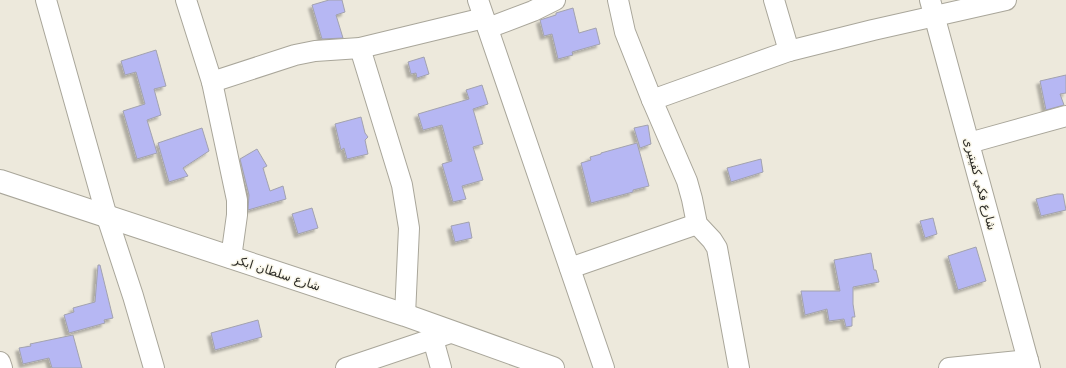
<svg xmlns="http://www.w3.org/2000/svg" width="1066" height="368" font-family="'DejaVu Sans','Noto Sans Arabic',sans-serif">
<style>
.building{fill:#b6b7f3;stroke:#a2a2ae;filter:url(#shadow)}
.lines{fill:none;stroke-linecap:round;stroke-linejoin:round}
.minor-casing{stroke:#a9a69a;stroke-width:22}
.highway-casing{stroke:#a9a69a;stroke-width:24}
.minor{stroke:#fff;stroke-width:20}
.highway{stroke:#fff;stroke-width:22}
.labels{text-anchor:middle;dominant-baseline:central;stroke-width:3;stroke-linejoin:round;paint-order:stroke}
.street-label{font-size:12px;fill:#2d2c27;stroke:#faf7ea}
</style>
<defs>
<filter id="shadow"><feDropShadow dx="-3.5" dy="3.5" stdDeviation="1" flood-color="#0004"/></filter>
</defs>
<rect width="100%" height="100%" fill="#ede9dc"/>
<g class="building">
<path d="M329,0H342L345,12L336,15L343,38L322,39L312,5Z"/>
<path d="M573,8L579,33L596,28L600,44L572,52L573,55L558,59L552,34L544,36L540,20L556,15V13Z"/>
<path d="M156,50L166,86L154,89L161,115L147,120L157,153L137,159L123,111L145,104L136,72L125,75L121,61Z"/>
<path d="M424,57L429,74L417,78L416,73L411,74L408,62Z"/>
<path d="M1066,75V93L1060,94L1064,105L1046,110L1040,81Z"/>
<path d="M482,85L488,104L473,109L483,144L473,147L483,180L462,186L466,199L453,202L442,164L452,161L442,125L423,130L418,114L469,99L466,90Z"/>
<path d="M361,117L365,133L368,137L365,140L368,154L347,159L344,148L341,150L335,124Z"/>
<path d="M648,125L651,144L640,148L634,128Z"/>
<path d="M202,128L209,151L183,168L188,176L169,182L158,143Z"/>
<path d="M637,143L649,186L633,190V192L591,203L581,163L591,160L590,157L601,154V153Z"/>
<path d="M257,149L267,166L263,168L270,191L283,186L286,199L248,210L249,195L240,159Z"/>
<path d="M761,159L763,172L731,182L727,168Z"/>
<path d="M1057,194H1063L1066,210L1041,216L1036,199Z"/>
<path d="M312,208L318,228L298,234L292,214Z"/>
<path d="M933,218L937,234L925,238L920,221Z"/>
<path d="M469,222L472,238L455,242L451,226Z"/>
<path d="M976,247L986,281L958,290L948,256Z"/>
<path d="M871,253L874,270H876L879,282L853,287V304L855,317H852V326L846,327L844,319L829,321L827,309L805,315L801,291H840L834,260Z"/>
<path d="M98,265H100L113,318L104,320L105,323L69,333L64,315L74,312L73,308L95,302Z"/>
<path d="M258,320L262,337L215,350L211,333Z"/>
<path d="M73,335L82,368H52L49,358L23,364L19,348L31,346L30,344Z"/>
</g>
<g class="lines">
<defs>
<g id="minor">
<path d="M46,0L107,217L133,296L154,368"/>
<path d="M186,0L212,82L237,200V215L231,258"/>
<path d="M478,0L604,368"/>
<path d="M618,0L625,32L652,100L789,51"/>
<path d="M774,0L789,51L873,30L1006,0"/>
<path d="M930,0L1030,368"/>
<path d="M488,28L533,11L555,0"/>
<path d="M360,48L402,185L409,228L405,315"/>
<path d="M212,82L295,55L315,51L360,48L484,18"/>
<path d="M652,100L687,181L692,199L697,224L712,240L717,248L739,368"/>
<path d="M969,143L1066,116"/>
<path d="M570,268L697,224"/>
<path d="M433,339L441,368"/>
<path d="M0,362L2,368"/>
<path d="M346,368L453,332"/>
<path d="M949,368L1028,360"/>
</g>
<path id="highway" d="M0,181L405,315L553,368"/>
</defs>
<use href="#minor" class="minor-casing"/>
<use href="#highway" class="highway-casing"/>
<use href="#minor" class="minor"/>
<use href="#highway" class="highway"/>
</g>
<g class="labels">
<g class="street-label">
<text transform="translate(980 184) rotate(75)">شارع فكي كفيتيرى</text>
<text transform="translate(277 273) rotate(18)">شارع سلطان ابكر</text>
</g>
</g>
</svg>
